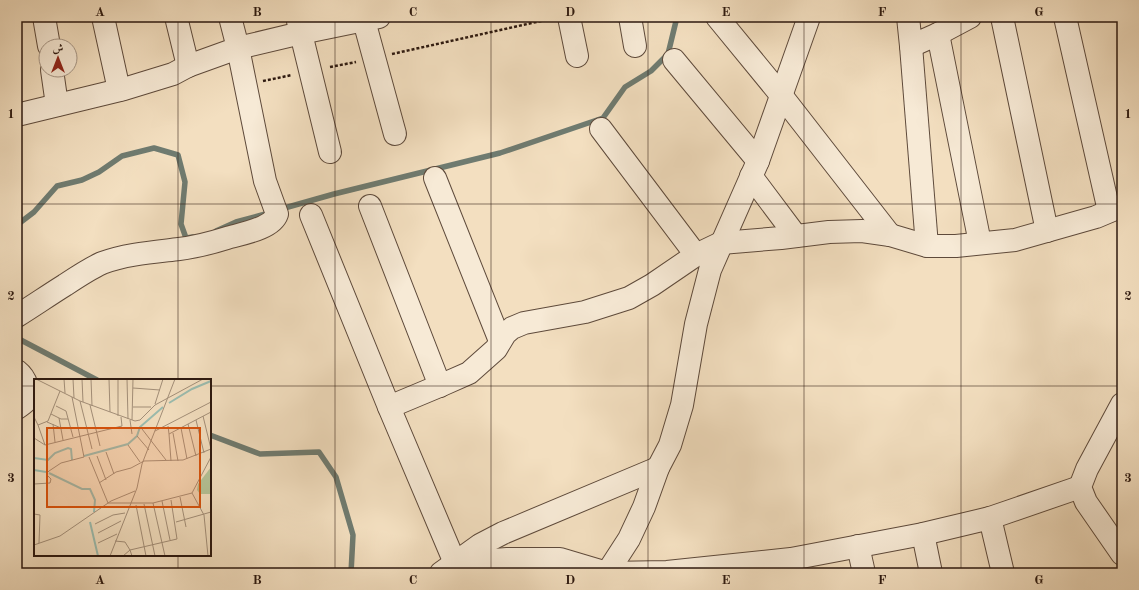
<svg xmlns="http://www.w3.org/2000/svg" width="1139" height="590" font-family="'Old Standard TT',Amiri,serif">
<style>
.lines{fill:none;stroke-linecap:round;stroke-linejoin:round}
.stream{stroke:#6f7b70;stroke-width:5.5}
.minor-casing{stroke:#5e4a3b;stroke-width:24}
.path{stroke:#2c180f;stroke-width:2.5;stroke-dasharray:3 2;stroke-linecap:butt}
.minor{stroke:#f7ead6;stroke-width:22}
.grid{fill:none;stroke:#2c180f;stroke-width:1;stroke-opacity:0.55}
.inset-river{fill:none;stroke:#9bbdb0;stroke-width:2}
.inset-road{fill:none;stroke:#a38f79;stroke-width:1}
.view{fill:#d5520c;fill-opacity:0.15;stroke:#d5520c;stroke-width:2}
.inset-edge{fill:none;stroke:#2c180f;stroke-width:2}
.neatline{fill:none;stroke:#2c180f;stroke-width:1.5}
.grid-label{font-size:13px;text-anchor:middle;font-weight:bold;fill:#2c180f}
</style>
<rect width="100%" height="100%" fill="#f3dfc0"/>
<filter id="stains"><feTurbulence type="fractalNoise" baseFrequency=".005" numOctaves="4"/><feColorMatrix values="0 0 0 0 .2 0 0 0 0 .09 0 0 0 0 .02 0 0 0 .5 -.17"/></filter>
<radialGradient id="worn" r=".72"><stop offset=".6" stop-color="#630" stop-opacity="0"/><stop offset="1" stop-color="#630" stop-opacity=".3"/></radialGradient>
<g class="lines">
<g class="stream">
<path d="M281,209L334,194L500,153L603,118L625,87L651,71L668,54L677,17"/>
<path d="M17,225L34,212L57,186L82,180L99,172L122,156L154,148L178,155L185,182L181,224L186,238L193,237"/>
<path d="M216,231L236,222L269,213"/>
<path d="M17,338L97,380"/>
<path d="M210,435L260,454L319,452L336,477L353,535L351,573"/>
</g>
<defs>
<g id="minor">
<path d="M44,17L49,46"/>
<path d="M103,17L119,90"/>
<path d="M176,17L188,66"/>
<path d="M297,17L330,152"/>
<path d="M363,17L395,134"/>
<path d="M569,17L577,56"/>
<path d="M630,17L635,46"/>
<path d="M717,17L781,95L890,235"/>
<path d="M908,17L911,46L938,34L970,17"/>
<path d="M1002,17L1047,231"/>
<path d="M1065,17L1109,211"/>
<path d="M938,34L980,243"/>
<path d="M911,46L927,246"/>
<path d="M674,60L758,161"/>
<path d="M52,70L57,105"/>
<path d="M17,115L124,89L173,74L188,66L238,48L301,33L379,17"/>
<path d="M601,129L696,255"/>
<path d="M751,176L796,236"/>
<path d="M435,178L500,341"/>
<path d="M370,206L440,386"/>
<path d="M311,215L389,407L455,563L507,559H560L607,573L667,572L791,559L923,534L990,518L1080,487"/>
<path d="M17,316C33,306 49,295 65,285C77,277 89,269 102,263C126,254 154,252 179,249C196,247 211,243 227,238C240,234 272,229 277,214L265,181L238,48L230,17"/>
<path d="M17,371C26,378 31,391 25,402C23,404 20,406 17,408"/>
<path d="M1122,404L1087,469L1080,487L1086,502L1122,554"/>
<path d="M389,407L444,384L469,373L496,349L505,334L512,328L524,323L585,312L629,298L652,285L696,255L721,243L781,238L829,232L862,231L890,235L927,246H956L1015,240L1096,217L1122,206"/>
<path d="M990,518L1003,573"/>
<path d="M923,534L931,573"/>
<path d="M858,546L864,573"/>
<path d="M441,573L480,545L503,533L658,468"/>
<path d="M607,573L629,539L644,507L658,468L670,445L682,405L696,324L710,270L758,161L809,17"/>
</g>
</defs>
<use href="#minor" class="minor-casing"/>
<g class="path">
<path d="M392,54L550,19"/>
<path d="M330,67L356,62"/>
<path d="M263,81L292,75"/>
</g>
<use href="#minor" class="minor"/>
</g>
<path class="grid" d="M178,17V380M335,17V573M491,17V573M648,17V573M804,17V573M961,17V573M17,204H1122M17,386H35M210,386H1122M178,555V573"/>
<g transform="translate(34 379)">
<rect width="177" height="177" fill="#f3dfc0"/>
<path d="M177,88V115H166L163,111L164,105Z" fill="#b5c397"/>
<path class="inset-river" d="M135,24L158,10L177,2M50,77L94,65L103,57L106,48L129,28M0,79L14,81L21,74L34,69L37,70L38,81M0,91L12,93M15,94L48,110H56L61,121L60,133M56,143L64,177"/>
<path class="inset-road" d="M2,0L46,22L101,42L106,41L121,26L169,0M30,0L31,14M39,0L40,19M48,0L49,23M57,0L58,27M75,0L76,33M84,0V37M93,0L94,40M99,9L126,11M46,22L58,70M121,25L129,0M56,26L66,67M22,27L32,32L39,58M99,28H117M17,35L27,40H34M169,37L177,70M0,38L4,46L14,42L26,12M25,39L29,61M96,41L98,55M98,41L99,0M162,41L170,74M13,43L27,49M19,45L21,63M154,45L162,77M4,46L11,66M134,47L135,55L177,33M147,49L153,80M108,50L132,81M121,52L177,23M139,54L144,82M135,55L137,82M103,57L115,71M0,59L11,66L88,47L87,38M94,66L106,83M72,73L80,95M63,77L72,101M55,78L74,124H119L158,114M65,104L82,93L97,89L110,82L149,81L177,70M0,105L16,104L17,100L12,95L15,92L27,84L50,78L38,18M146,118L152,148M128,122L136,161M119,124L131,177M110,125L121,177M102,126L112,177M0,135L6,136L5,164M142,143L177,133M61,145L79,136L91,134M64,154L87,142M81,162L91,163L96,171L143,160L137,121M64,164L83,155M0,166L26,157L77,122L101,112M76,177L103,109L108,85L141,0M89,177L96,171L98,177M174,177L170,136L158,114L177,78"/>
<path class="view" d="M13,49H166V128H13Z"/>
<rect width="177" height="177" class="inset-edge"/>
</g>
<rect width="1139" height="590" fill="none" stroke="#f3dfc0" stroke-width="44"/>
<g transform="translate(58 58)"><circle r="19" fill="#f7ead6" stroke="#a69686"/>
<path d="M0-3L7 15L0 10L-7 15Z" fill="#8f2418"/>
<text y="-6" font-size="11" font-weight="bold" text-anchor="middle" fill="#2c180f">ش</text>
</g>
<rect x="22" y="22" width="1095" height="546" class="neatline"/>
<g class="grid-label">
<text x="100" y="16">A</text>
<text x="257" y="16">B</text>
<text x="413" y="16">C</text>
<text x="570" y="16">D</text>
<text x="726" y="16">E</text>
<text x="882" y="16">F</text>
<text x="1039" y="16">G</text>
<text x="11" y="118">1</text>
<text x="1128" y="118">1</text>
<text x="11" y="300">2</text>
<text x="1128" y="300">2</text>
<text x="11" y="482">3</text>
<text x="1128" y="482">3</text>
<text x="100" y="584">A</text>
<text x="257" y="584">B</text>
<text x="413" y="584">C</text>
<text x="570" y="584">D</text>
<text x="726" y="584">E</text>
<text x="882" y="584">F</text>
<text x="1039" y="584">G</text>
</g>
<rect width="100%" height="100%" filter="url(#stains)"/>
<rect width="100%" height="100%" fill="url(#worn)"/>
</svg>
